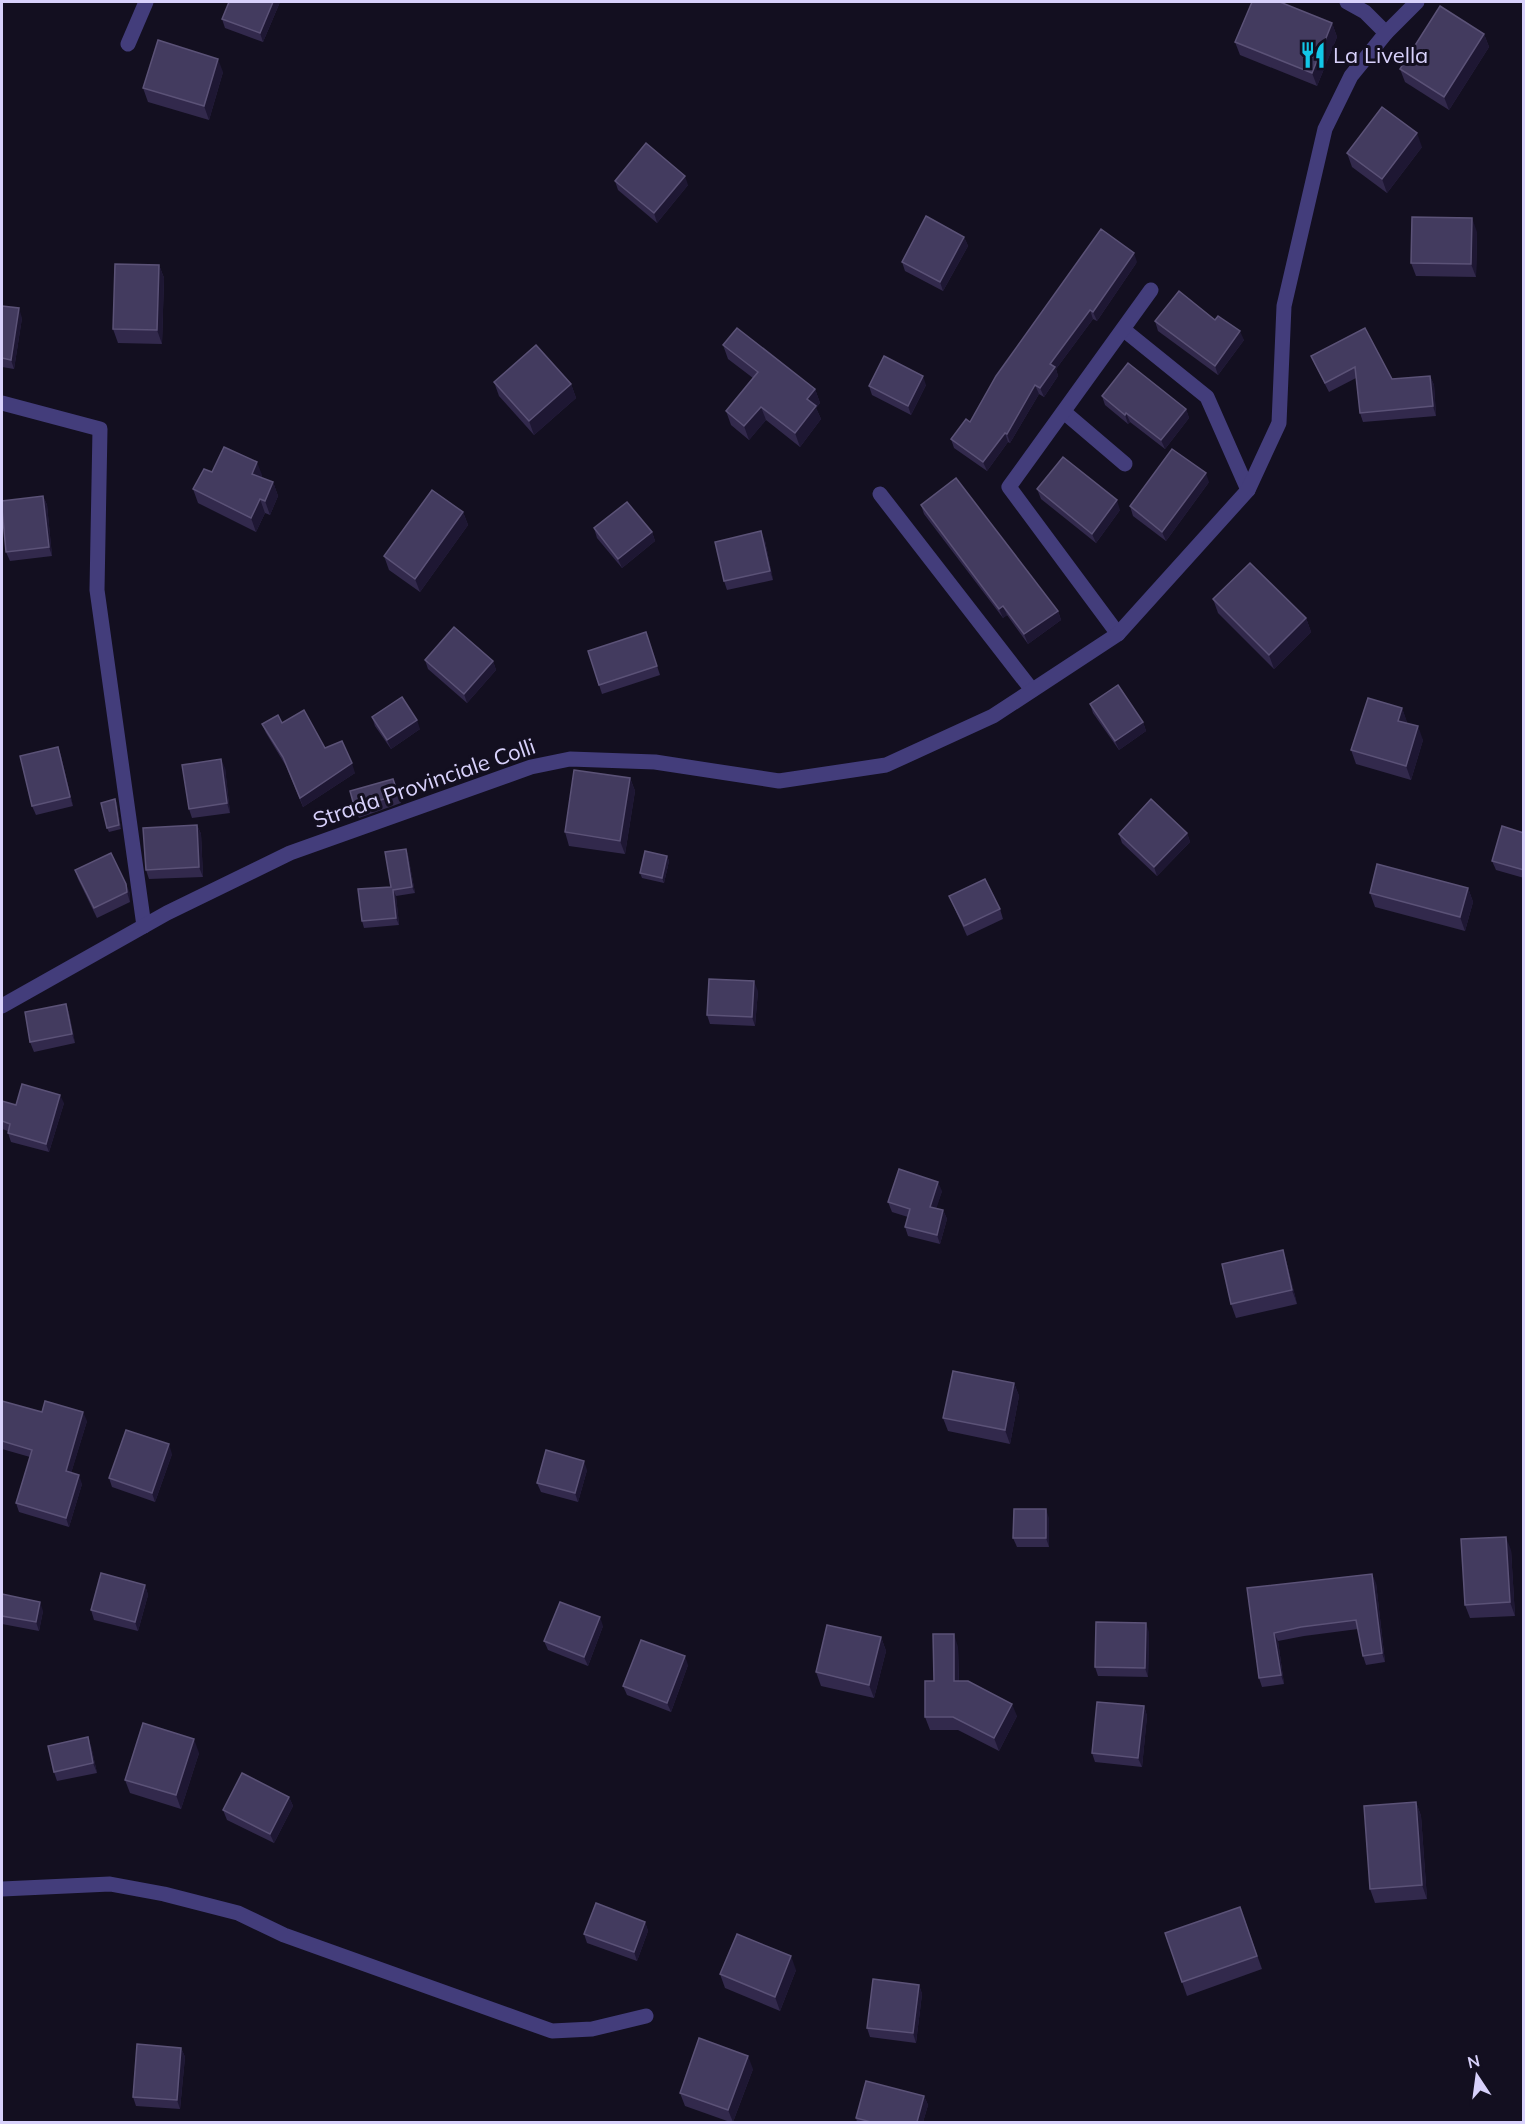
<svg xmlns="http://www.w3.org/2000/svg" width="1525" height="2124" font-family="Mulish,sans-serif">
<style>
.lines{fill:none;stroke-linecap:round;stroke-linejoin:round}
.minor{stroke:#433d7b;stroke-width:15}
.wall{fill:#32294c}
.shaded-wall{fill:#1e1733}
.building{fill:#433b5f;stroke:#5b5277;stroke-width:1.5}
.labels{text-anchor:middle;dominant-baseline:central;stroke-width:6;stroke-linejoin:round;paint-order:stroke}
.poi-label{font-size:22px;fill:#d8d1fb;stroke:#130f20;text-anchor:start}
.street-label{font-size:22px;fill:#d8d1fb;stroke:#130f20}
</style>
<rect width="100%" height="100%" fill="#130f20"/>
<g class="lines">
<g class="minor">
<path d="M1347,2L1365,12L1386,33"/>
<path d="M128,44L146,2"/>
<path d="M1124,330L1207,397L1248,490"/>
<path d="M2,403L100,429L97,590L144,926"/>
<path d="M1064,412L1125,464"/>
<path d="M880,494L1032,690"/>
<path d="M1118,634L1009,487L1151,290"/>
<path d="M2,1006L167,913L290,853L531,767L570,759L655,762L779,781L886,765L993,716L1118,634L1248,490L1279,423L1284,306L1325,129L1351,76L1386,33L1417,2"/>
<path d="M2,1889L110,1884L164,1894L238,1913L284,1935L552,2031L592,2029L646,2016"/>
</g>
</g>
<g class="wall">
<path d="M229,2H280L263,42L225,28L222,19Z"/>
<path d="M1332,23L1337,37L1317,86L1240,55L1235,42Z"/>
<path d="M1484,34L1489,47L1449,110L1405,82L1400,69Z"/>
<path d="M223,72L209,120L148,102L143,88Z"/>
<path d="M1422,147L1387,193L1352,167L1347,153Z"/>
<path d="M615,181L688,185L657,223L618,190Z"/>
<path d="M1477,232L1476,277L1416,276L1411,263Z"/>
<path d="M964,237L968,246L943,291L905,271L902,262Z"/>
<path d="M1137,262L1097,321L1093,319L1056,369L1058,376L1044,397L1039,394L1010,443L1008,442L987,471L954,448L951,439L970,422Z"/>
<path d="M159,265L164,278L162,344L118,343L113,329Z"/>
<path d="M2,306L22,318L14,369L2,367Z"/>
<path d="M1215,320L1244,340L1218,375L1158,331L1155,321Z"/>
<path d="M1365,328L1392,379L1430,376L1434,385L1436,416L1363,422L1360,413L1356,378L1329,392L1315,365L1311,356Z"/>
<path d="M723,345L815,389L820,403L816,408L821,419L800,447L766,420L749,440L731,425L726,411L753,378L728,359Z"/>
<path d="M494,382L571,384L576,398L534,435L499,396Z"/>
<path d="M926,385L911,415L872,395L869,386Z"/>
<path d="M1102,396L1186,409L1189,418L1165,449L1130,422L1128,424L1105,405Z"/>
<path d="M212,472L262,475L261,478L273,482L278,496L270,515L265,513L256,532L198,503L193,489Z"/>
<path d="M1209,482L1166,541L1133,516L1130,506Z"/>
<path d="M1037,489L1120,510L1096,543L1041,499Z"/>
<path d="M43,496L47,505L52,556L10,561L6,552Z"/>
<path d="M921,505L1058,611L1061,620L1028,644L1007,615L1003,618L924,514Z"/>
<path d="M463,512L468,525L420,592L389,570L384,556Z"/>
<path d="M594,528L652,532L655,541L622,568L597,538Z"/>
<path d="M765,541L773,580L727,590L724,581Z"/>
<path d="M1213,599L1306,618L1311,632L1274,669L1218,613Z"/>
<path d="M646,632L660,675L602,694L588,651Z"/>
<path d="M425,660L493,661L496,670L467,703L428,669Z"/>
<path d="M1090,704L1143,722L1146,731L1119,750L1093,713Z"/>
<path d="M1402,708L1407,723L1423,740L1411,780L1356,764L1351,750Z"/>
<path d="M372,717L420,729L391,749L375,726Z"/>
<path d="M282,723L325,748L355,773L303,807L286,766L266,733L262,724Z"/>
<path d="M58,747L61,756L73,806L36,815L32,806Z"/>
<path d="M225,768L230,813L192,818L189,809Z"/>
<path d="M630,778L635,791L625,854L569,846L565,832Z"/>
<path d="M393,779L401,803L359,818L355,809Z"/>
<path d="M115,799L117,804L121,829L109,832L107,828Z"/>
<path d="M197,825L201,834L203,877L149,879L146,870Z"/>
<path d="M1187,833L1190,842L1157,876L1122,843L1119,834Z"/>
<path d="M1524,833V878L1496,870L1492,861Z"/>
<path d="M406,849L408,855L415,893L396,896L399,925L364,928L362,921L391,887Z"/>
<path d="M667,856L669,861L664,883L642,878L640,873Z"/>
<path d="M75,870L130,893V902L97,918L78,879Z"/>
<path d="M1468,888L1473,902L1465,931L1375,907L1370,893Z"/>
<path d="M949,896L1000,909L1003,919L967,936Z"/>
<path d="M758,991L755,1026L710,1024L707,1015Z"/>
<path d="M66,1004L69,1013L75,1043L34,1052L30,1042Z"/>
<path d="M2,1101L16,1105L64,1103L49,1152L11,1142L8,1133V1131L2,1129Z"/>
<path d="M942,1191L936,1208L943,1210L947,1219L940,1244L908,1236L905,1227L908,1217L892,1212L888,1202Z"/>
<path d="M1283,1250L1287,1264L1297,1304L1236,1318L1231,1304Z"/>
<path d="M1014,1383L1019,1396L1010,1444L948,1431L943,1418Z"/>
<path d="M2,1401L42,1412L87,1421L71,1473L82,1484L69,1527L19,1512L16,1503L30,1457L2,1449Z"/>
<path d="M172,1454L155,1502L112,1487L109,1478Z"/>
<path d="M587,1470L578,1502L541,1492L537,1483Z"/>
<path d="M1049,1518V1547H1017L1013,1538Z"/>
<path d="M1511,1550L1515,1616L1470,1618L1465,1605Z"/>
<path d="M1376,1583L1385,1662L1366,1665L1363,1656L1358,1629L1304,1636L1278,1641L1284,1684L1262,1687L1259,1678L1247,1588Z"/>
<path d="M145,1585L148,1595L138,1631L94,1620L91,1610Z"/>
<path d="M2,1594L43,1611L39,1631L2,1624Z"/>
<path d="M603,1626L588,1666L548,1650L544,1641Z"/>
<path d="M1149,1632L1148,1677L1098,1676L1095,1667Z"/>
<path d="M881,1637L886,1651L874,1698L821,1686L816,1672Z"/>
<path d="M958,1647L959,1681L1017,1716L999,1751L958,1730H930L925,1717L934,1681Z"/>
<path d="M688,1665L671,1712L627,1695L623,1686Z"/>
<path d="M1144,1706L1147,1716L1142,1767L1095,1762L1092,1753Z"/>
<path d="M91,1746L97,1773L57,1781L54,1772Z"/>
<path d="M199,1753L181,1809L130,1793L125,1780Z"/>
<path d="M289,1797L293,1806L274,1843L227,1820L223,1810Z"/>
<path d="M1416,1802L1421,1816L1427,1899L1375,1903L1370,1889Z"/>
<path d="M1240,1907L1262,1969L1187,1996L1165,1933Z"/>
<path d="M645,1922L648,1931L637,1961L587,1943L584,1934Z"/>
<path d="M796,1970L780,2011L725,1988L720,1974Z"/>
<path d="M919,1985L922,1994L916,2043L870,2037L867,2028Z"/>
<path d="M181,2048L185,2057L180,2109L136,2106L133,2097Z"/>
<path d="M753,2069L733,2122H730L685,2106L680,2093Z"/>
<path d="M924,2096L928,2105L923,2122H857L856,2118Z"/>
</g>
<g class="shaded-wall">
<path d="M273,2H280L263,42L260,33Z"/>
<path d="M1332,23L1337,37L1317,86L1312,73Z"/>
<path d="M1484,34L1489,47L1449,110L1444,97Z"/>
<path d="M218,59L223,72L209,120L204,106Z"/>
<path d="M1417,133L1422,147L1387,193L1382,179Z"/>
<path d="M685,176L688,185L657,223L654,213Z"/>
<path d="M1472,218L1477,232L1476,277L1471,264Z"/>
<path d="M964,237L968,246L943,291L940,282Z"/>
<path d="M1134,253L1137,262L1097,321L1093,312Z"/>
<path d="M159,265L164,278L162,344L157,330Z"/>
<path d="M19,308L22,318L14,369L11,360Z"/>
<path d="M1090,310L1093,319L1056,369L1058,376L1044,397L1040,388L1050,364Z"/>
<path d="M1240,331L1244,340L1218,375L1215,366Z"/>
<path d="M923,376L926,385L911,415L908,406Z"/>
<path d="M1430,376L1434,385L1436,416L1433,406Z"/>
<path d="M571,384L576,398L534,435L529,421Z"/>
<path d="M1035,385L1039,394L1010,443L1007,434Z"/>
<path d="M815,389L820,403L816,408L821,419L800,447L795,433L807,399Z"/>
<path d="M761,407L766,420L749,440L744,426Z"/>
<path d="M1186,409L1189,418L1165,449L1161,440Z"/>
<path d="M1126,413L1130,422L1128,424L1125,415Z"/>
<path d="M1005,433L1008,442L987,471L983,462Z"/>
<path d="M257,462L262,475L257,488L252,474Z"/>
<path d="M1206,473L1209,482L1166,541L1162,532Z"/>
<path d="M273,482L278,496L270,515L265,501Z"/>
<path d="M43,496L47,505L52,556L49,547Z"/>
<path d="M260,499L265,513L256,532L251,518Z"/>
<path d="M1117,500L1120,510L1096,543L1092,534Z"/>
<path d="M463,512L468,525L420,592L415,579Z"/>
<path d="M761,531L765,541L773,580L770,571Z"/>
<path d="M652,532L655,541L622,568L618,559Z"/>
<path d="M1003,606L1007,615L1003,618L999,609Z"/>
<path d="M1058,611L1061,620L1028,644L1024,634Z"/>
<path d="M1306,618L1311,632L1274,669L1269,655Z"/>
<path d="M493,661L496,670L467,703L464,694Z"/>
<path d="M1402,708L1407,722L1403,734L1398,721Z"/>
<path d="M417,720L420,729L391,749L387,740Z"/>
<path d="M1143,722L1146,731L1119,750L1115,741Z"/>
<path d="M1418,726L1423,740L1411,780L1406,766Z"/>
<path d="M58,747L61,756L73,806L70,797Z"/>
<path d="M221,759L225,768L230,813L227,803Z"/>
<path d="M352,763L355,773L303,807L300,798Z"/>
<path d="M630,778L635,791L625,854L620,841Z"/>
<path d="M115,799L117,804L121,829L119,825Z"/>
<path d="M197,825L201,834L203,877L199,867Z"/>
<path d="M1187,833L1190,842L1157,876L1154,867Z"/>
<path d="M406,849L408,855L415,893L412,887Z"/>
<path d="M667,856L669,861L664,883L662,878Z"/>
<path d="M126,884L130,893V902L127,892Z"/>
<path d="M1468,888L1473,902L1465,931L1460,917Z"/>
<path d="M393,890L396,896L399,925L396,918Z"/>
<path d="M754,981L758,991L755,1026L752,1017Z"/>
<path d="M66,1004L69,1013L75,1043L72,1034Z"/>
<path d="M60,1095L64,1103L49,1152L46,1144Z"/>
<path d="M938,1182L942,1191L934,1216L930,1207Z"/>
<path d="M943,1210L947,1219L940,1244L937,1235Z"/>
<path d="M1283,1250L1287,1264L1297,1304L1292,1290Z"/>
<path d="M1014,1383L1019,1396L1010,1444L1005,1430Z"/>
<path d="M83,1412L87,1421L69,1480L66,1471Z"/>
<path d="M169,1444L172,1454L155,1502L152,1493Z"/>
<path d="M584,1461L587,1470L578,1502L575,1493Z"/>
<path d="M79,1475L82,1484L69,1527L66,1518Z"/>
<path d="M1046,1509L1049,1518V1547L1046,1538Z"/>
<path d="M1506,1537L1511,1550L1515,1616L1510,1602Z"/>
<path d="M1372,1574L1376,1583L1385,1662L1382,1653Z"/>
<path d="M145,1585L148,1595L138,1631L135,1622Z"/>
<path d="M40,1602L43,1611L39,1631L36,1622Z"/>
<path d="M600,1617L603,1626L588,1666L584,1657Z"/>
<path d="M1146,1623L1149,1632L1148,1677L1145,1668Z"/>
<path d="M1274,1633L1278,1641L1284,1684L1281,1675Z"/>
<path d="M954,1634L958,1647L959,1693L954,1681Z"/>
<path d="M881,1637L886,1651L874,1698L869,1685Z"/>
<path d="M685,1656L688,1665L671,1712L667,1703Z"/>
<path d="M1012,1704L1017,1716L999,1751L994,1738Z"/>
<path d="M1144,1706L1147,1716L1142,1767L1138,1758Z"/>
<path d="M88,1737L91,1746L97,1773L93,1763Z"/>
<path d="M194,1739L199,1753L181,1809L176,1795Z"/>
<path d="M289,1797L293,1806L274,1843L270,1834Z"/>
<path d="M1416,1802L1421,1816L1427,1899L1422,1885Z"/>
<path d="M645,1922L648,1931L637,1961L634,1952Z"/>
<path d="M791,1956L796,1970L780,2011L775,1997Z"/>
<path d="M919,1985L922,1994L916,2043L913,2033Z"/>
<path d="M181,2048L185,2057L180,2109L177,2100Z"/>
<path d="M748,2056L753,2069L733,2122L728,2110Z"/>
<path d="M924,2096L928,2105L923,2122H917Z"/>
</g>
<g class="building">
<path d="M229,2H273L260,33L222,19Z"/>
<path d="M1252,2H1280L1332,23L1312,73L1235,42Z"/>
<path d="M1440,6L1484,34L1444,97L1400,69Z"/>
<path d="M158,40L218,59L204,106L143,88Z"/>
<path d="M1382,107L1417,133L1382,179L1347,153Z"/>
<path d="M646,143L685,176L654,213L615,181Z"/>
<path d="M926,216L964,237L940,282L902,262Z"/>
<path d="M1412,217L1472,218L1471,264L1411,263Z"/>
<path d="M1101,229L1134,253L1093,312L1090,310L1050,364L1055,367L1040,388L1035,385L1007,434L1005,433L983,462L951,439L966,419L970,422L996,376Z"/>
<path d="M115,264L159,265L157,330L113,329Z"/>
<path d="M1179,291L1215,320L1218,316L1240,331L1215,366L1155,321Z"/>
<path d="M2,306L19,308L11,360L2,358Z"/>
<path d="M737,328L815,389L807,399L816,406L795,433L761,407L744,426L726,411L758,372L723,345Z"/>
<path d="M1365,328L1392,379L1430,376L1433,406L1360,413L1355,367L1325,383L1311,356Z"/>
<path d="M536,345L571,384L529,421L494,382Z"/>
<path d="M884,356L923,376L908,406L869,386Z"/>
<path d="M1128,363L1186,409L1161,440L1126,413L1125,415L1102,396Z"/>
<path d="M224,447L257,462L252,474L273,482L265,501L260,499L251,518L193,489L204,469L212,472Z"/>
<path d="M1172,449L1206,473L1162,532L1130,506Z"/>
<path d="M1063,457L1117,500L1092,534L1037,489Z"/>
<path d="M956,478L1058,611L1024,634L1003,606L999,609L921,505Z"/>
<path d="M432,490L463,512L415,579L384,556Z"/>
<path d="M43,496L49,547L6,552L2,509V501Z"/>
<path d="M627,502L652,532L618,559L594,528Z"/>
<path d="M761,531L770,571L724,581L715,542Z"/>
<path d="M1250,563L1306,618L1269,655L1213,599Z"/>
<path d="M454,627L493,661L464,694L425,660Z"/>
<path d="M646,632L657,666L599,685L588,651Z"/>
<path d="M1118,685L1143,722L1115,741L1090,704Z"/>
<path d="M402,697L417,720L387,740L372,717Z"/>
<path d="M1368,698L1402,708L1398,721L1418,726L1406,766L1351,750Z"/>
<path d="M304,710L325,748L342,741L352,763L300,798L283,757L262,724L278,715L282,723Z"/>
<path d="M58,747L70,797L32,806L20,756Z"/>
<path d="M221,759L227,803L189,809L182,765Z"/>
<path d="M574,770L630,778L620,841L565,832Z"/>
<path d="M393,779L398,794L355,809L350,791Z"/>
<path d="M115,799L119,825L107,828L101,803Z"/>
<path d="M1151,799L1187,833L1154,867L1119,834Z"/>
<path d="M197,825L199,867L146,870L143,828Z"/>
<path d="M1502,826L1524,833V870L1492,861Z"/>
<path d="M406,849L412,887L393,890L396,918L362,921L358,889L391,887L385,852Z"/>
<path d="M645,851L667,856L662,878L640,873Z"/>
<path d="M111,853L126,884L127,892L94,908L75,870Z"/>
<path d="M1377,864L1468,888L1460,917L1370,893Z"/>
<path d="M985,879L1000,909L964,926L949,896Z"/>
<path d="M709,979L754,981L752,1017L707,1015Z"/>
<path d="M66,1004L72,1034L30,1042L25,1012Z"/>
<path d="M22,1084L60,1095L46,1144L8,1133L10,1124L2,1121V1101L16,1105Z"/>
<path d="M899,1169L938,1182L930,1207L943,1210L937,1235L905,1227L910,1209L888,1202Z"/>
<path d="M1283,1250L1292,1290L1231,1304L1222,1264Z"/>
<path d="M953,1371L1014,1383L1005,1430L943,1418Z"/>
<path d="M2,1401L42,1412L45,1401L83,1412L66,1471L79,1475L66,1518L16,1503L32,1450L2,1441Z"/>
<path d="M126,1430L169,1444L152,1493L109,1478Z"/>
<path d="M546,1450L584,1461L575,1493L537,1483Z"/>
<path d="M1014,1509H1046V1538H1013Z"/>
<path d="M1506,1537L1510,1602L1465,1605L1461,1539Z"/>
<path d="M101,1573L145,1585L135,1622L91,1610Z"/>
<path d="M1372,1574L1382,1653L1363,1656L1356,1620L1301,1627L1274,1633L1281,1675L1259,1678L1247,1588Z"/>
<path d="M2,1594L40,1602L36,1622L2,1616Z"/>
<path d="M560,1602L600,1617L584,1657L544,1641Z"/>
<path d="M1096,1622L1146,1623L1145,1668L1095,1667Z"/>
<path d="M827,1625L881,1637L869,1685L816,1672Z"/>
<path d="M933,1634H954V1681H968L1012,1704L994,1738L953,1717H925V1681H934Z"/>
<path d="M641,1640L685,1656L667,1703L623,1686Z"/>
<path d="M1097,1702L1144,1706L1138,1758L1092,1753Z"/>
<path d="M143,1723L194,1739L176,1795L125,1780Z"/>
<path d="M88,1737L93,1763L54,1772L48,1746Z"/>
<path d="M242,1773L289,1797L270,1834L223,1810Z"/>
<path d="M1416,1802L1422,1885L1370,1889L1364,1806Z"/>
<path d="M596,1903L645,1922L634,1952L584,1934Z"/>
<path d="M1240,1907L1257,1956L1182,1982L1165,1933Z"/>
<path d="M737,1934L791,1956L775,1997L720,1974Z"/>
<path d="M873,1979L919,1985L913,2033L867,2028Z"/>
<path d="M699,2038L748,2056L728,2110L680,2093Z"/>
<path d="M137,2044L181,2048L177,2100L133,2097Z"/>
<path d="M866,2081L924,2096L917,2122H871L856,2118Z"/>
</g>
<defs>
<symbol id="restaurant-bare" viewBox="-9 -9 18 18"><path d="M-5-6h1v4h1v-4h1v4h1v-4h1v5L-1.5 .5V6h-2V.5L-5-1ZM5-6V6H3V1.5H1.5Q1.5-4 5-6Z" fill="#12c7e7" stroke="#130f20" stroke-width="2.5" paint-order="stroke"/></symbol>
</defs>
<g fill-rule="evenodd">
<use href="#restaurant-bare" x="1294" y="36" width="38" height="38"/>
</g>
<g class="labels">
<g class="poi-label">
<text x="1333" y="55">La Livella</text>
</g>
<g class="street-label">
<text transform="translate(424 783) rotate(-19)">Strada Provinciale Colli</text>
</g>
</g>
<rect width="1525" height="2124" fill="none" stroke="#d8d1fb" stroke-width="6"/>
<g transform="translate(1477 2076) rotate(347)" stroke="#130f20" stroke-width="4.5" paint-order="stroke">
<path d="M0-4.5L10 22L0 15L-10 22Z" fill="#d8d1fb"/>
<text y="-9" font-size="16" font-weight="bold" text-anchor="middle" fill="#d8d1fb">N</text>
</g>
</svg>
